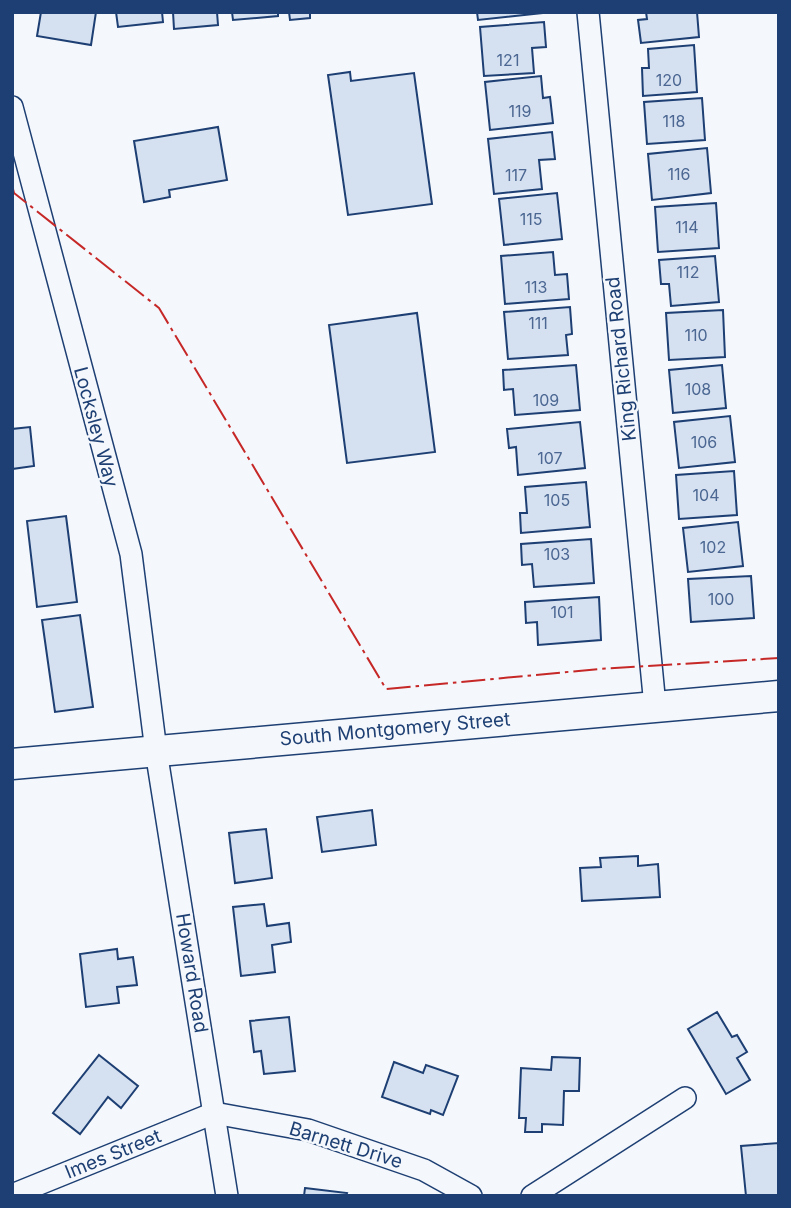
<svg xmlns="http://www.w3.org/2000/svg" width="791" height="1208" font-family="Inter,sans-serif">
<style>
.building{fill:#d5e0f0;stroke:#1d3f73;stroke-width:2}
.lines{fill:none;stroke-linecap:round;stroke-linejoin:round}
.street-casing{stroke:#1d3f73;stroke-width:24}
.secondary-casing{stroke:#1d3f73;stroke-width:33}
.street{stroke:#f4f7fb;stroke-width:21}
.secondary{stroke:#f4f7fb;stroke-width:30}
.power{stroke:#c62828;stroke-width:2;stroke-dasharray:24 5 3.5 5;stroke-linecap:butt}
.labels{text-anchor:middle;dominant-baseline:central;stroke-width:5;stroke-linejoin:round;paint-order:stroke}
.number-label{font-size:16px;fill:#4b6792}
.street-label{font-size:19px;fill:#1d3f73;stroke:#f4f7fb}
</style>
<rect width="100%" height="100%" fill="#f4f7fb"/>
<g class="building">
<path d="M41,12H96L91,45L37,36Z"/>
<path d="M116,12H162L163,22L118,27Z"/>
<path d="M173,12H217L218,25L174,29Z"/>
<path d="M232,12H278V16L233,20Z"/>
<path d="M289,12H310V18L290,20Z"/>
<path d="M477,12H542V13L478,20Z"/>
<path d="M646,12H697L699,37L641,43L638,20L647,19Z"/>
<path d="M544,22L546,47L532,48L534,73L484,76L480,27Z"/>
<path d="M694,45L697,92L643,96L642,68H649L648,49Z"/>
<path d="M350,72L351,81L414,73L432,204L348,215L328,75Z"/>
<path d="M541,76L543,98L550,97L553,123L490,130L485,82Z"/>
<path d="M702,98L705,140L647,144L644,102Z"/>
<path d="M218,127L227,180L169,190L170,197L144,202L134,141Z"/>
<path d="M552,132L555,159L539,160L542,189L494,194L488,139Z"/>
<path d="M707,148L711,193L652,200L648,154Z"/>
<path d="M557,193L562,239L504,245L499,199Z"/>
<path d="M716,203L719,248L658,252L655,207Z"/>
<path d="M553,252L555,275L567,274L569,299L505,304L501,256Z"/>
<path d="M715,256L719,302L671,306L669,284H661L659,260Z"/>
<path d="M570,307L572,334L566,335L568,355L508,359L504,312Z"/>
<path d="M723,310L725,357L669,360L666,313Z"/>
<path d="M417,313L435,452L347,463L329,325Z"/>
<path d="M576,365L580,410L515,415L513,389L504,390L503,370Z"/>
<path d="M722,365L726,408L673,413L669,370Z"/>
<path d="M730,416L735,462L679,468L674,422Z"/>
<path d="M580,422L585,468L518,475L516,447L509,448L507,429Z"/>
<path d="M30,427L34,466L12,469V429Z"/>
<path d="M734,471L737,515L679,519L676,475Z"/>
<path d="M586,482L590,527L521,533L520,513H527L525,487Z"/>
<path d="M66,516L77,602L37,607L27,521Z"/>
<path d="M738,522L743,566L688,572L683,528Z"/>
<path d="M591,539L594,583L534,587L532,564L522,565L521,544Z"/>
<path d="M751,576L754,618L691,622L688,579Z"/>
<path d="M599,597L601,640L538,645L537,622L526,623L525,602Z"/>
<path d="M80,615L93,707L55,712L42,620Z"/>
<path d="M372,810L376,845L322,852L317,817Z"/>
<path d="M266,829L272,878L235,883L229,833Z"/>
<path d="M638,856V866L658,864L660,897L582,901L580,868L601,867L600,858Z"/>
<path d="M264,904L267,926L289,923L291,942L272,945L275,972L241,976L233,907Z"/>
<path d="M117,949L118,959L133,957L137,985L117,987L119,1003L86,1007L80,954Z"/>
<path d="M717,1012L732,1037L737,1035L747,1052L737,1058L750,1080L726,1094L688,1029Z"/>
<path d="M289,1017L295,1071L264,1074L261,1051L254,1052L250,1021Z"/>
<path d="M99,1055L138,1086L121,1108L108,1097L80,1134L53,1113Z"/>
<path d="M552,1057L580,1058L579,1091H564L563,1125L542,1124V1132H525L526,1118H519L521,1068L551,1070Z"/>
<path d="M394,1062L423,1073L426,1065L458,1076L443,1115L431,1110L430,1114L382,1097Z"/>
<path d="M779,1143V1196H746L741,1146Z"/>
<path d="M305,1188L347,1193L346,1196H304Z"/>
</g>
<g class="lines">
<defs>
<g id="street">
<path d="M588,12L655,706"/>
<path d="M12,107L131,554L156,751L227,1196"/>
<path d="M12,1195L214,1113L308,1130L424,1170L471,1196"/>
<path d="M532,1196L685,1098"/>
</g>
<path id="secondary" d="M12,764L779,696"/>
</defs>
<use href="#street" class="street-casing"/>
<use href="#secondary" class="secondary-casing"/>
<use href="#street" class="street"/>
<use href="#secondary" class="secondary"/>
<path class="power" d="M12,185L14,193L159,308L386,689L599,669L779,658"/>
</g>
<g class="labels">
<g class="number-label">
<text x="508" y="60">121</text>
<text x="669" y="80">120</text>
<text x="520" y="111">119</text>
<text x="674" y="121">118</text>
<text x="679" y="174">116</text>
<text x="516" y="175">117</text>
<text x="531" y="219">115</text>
<text x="687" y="227">114</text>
<text x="688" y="272">112</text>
<text x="536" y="287">113</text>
<text x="538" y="323">111</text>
<text x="696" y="335">110</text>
<text x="698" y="389">108</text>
<text x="546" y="400">109</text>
<text x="704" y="442">106</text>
<text x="550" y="458">107</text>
<text x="706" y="495">104</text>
<text x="557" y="500">105</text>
<text x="713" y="547">102</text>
<text x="557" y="554">103</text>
<text x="721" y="599">100</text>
<text x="562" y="612">101</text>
</g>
<g class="street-label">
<text transform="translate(621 359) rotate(-96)">King Richard Road</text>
<text transform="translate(96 427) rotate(75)">Locksley Way</text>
<text transform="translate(395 729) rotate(-5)">South Montgomery Street</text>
<text transform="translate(192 973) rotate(81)">Howard Road</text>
<text transform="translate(346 1145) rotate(17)">Barnett Drive</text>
<text transform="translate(113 1154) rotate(-22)">Imes Street</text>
</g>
</g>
<rect width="791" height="1208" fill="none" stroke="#1d3f73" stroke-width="28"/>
</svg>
